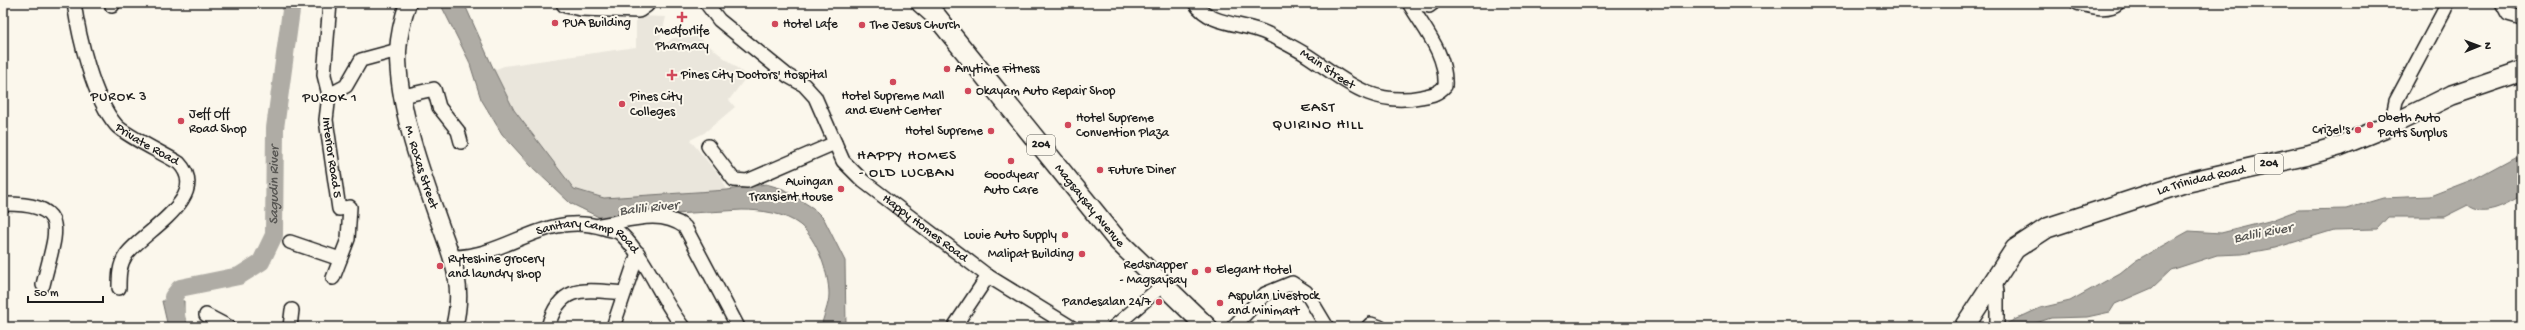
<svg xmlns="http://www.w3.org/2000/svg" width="2525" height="330" font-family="'Gochi Hand',sans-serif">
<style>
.built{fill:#eae6dc}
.water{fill:#afaca5;stroke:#74726e}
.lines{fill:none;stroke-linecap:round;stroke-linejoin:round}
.river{stroke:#afaca5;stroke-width:18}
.minor-casing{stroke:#1c1c1c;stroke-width:16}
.major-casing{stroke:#1c1c1c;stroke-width:19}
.highway-casing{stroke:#1c1c1c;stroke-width:22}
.minor{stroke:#fbf7ec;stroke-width:13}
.major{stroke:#fbf7ec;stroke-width:16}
.highway{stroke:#fbf7ec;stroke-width:19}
.poi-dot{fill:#d1495b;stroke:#fbf7ec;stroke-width:1.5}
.labels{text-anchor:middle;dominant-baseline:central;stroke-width:4;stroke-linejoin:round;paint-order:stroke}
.shield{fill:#fbf7ec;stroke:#5f5e5a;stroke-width:1}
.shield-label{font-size:12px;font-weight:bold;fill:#1c1c1c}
.poi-label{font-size:13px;fill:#1c1c1c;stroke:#fbf7ec;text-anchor:start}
.street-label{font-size:13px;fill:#1c1c1c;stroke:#fbf7ec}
.neighbourhood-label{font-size:14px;letter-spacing:1px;fill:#1c1c1c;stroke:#fbf7ec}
.water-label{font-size:14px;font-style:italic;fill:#575653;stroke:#fbf7ec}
.quarter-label{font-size:15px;letter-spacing:1px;fill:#1c1c1c;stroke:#fbf7ec}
</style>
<rect width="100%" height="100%" fill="#fbf7ec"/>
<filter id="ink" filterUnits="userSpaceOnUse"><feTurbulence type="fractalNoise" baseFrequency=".025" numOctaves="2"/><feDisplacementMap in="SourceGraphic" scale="8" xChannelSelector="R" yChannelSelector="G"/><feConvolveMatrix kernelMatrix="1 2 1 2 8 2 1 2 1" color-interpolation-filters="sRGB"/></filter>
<g filter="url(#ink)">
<path class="built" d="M636,16L666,17L660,41L664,45L673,38L698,37L747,76L729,100L735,107L704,133L690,140L722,179L727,190L604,198L574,189L514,110L494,70L504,66L636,47Z"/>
<g class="water">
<path d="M440,3H464L494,70L514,110L574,189L604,198L727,190L766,184L783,189L813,208L824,219L845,261L846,326L821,327C823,317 829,305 829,294C829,274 817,239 800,225C785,213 761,210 742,210L640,216L609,222L570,203L531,166L502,134L481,99L469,61Z"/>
<path d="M2522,153V195C2507,204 2483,218 2468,205L2444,217H2388L2377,229L2334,230L2275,248L2242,254L2217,255L2171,270L2152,288L2115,304L2110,312L2087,317L2051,318L2024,327H1999L2040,308L2070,301L2120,273L2135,261L2189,231L2221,233L2269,221L2298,210L2346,209L2383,198L2430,196L2474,179Z"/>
<path d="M162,301H184V316L189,327H168Z"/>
</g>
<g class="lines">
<path class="river" id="s1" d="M178,327L173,297L180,288L239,276L261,262L274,235L275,128L292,3"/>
<defs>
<g id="minor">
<path id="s2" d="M74,3C79,37 93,98 116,125C123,134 166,155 179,163C212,198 142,232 126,255C119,265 119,277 119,288"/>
<path id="s3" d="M330,3L324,75L329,95L326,120L339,209L350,207L348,239L333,278"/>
<path id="s4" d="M706,3L719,20L788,76L804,85L815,97L843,161L863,181L988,276L1071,327"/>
<path id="s5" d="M1195,3C1211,27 1244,22 1268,34C1281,41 1296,48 1308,56C1346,81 1372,107 1421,97C1431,95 1438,94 1445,86C1447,54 1424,29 1409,3"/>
<path d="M1414,3L1429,6L1433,3"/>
<path d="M2077,3C2089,6 2107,12 2118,3"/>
<path d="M2502,3L2508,14L2522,18"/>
<path d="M112,6L114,3"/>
<path d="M329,95L346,86L361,60L398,50"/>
<path d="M403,96L434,89L439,107L458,131L461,142"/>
<path d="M2391,125L2396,101L2445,9V3"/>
<path d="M708,146L734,180L747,181L835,143"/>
<path d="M3,204C74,203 55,233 43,285"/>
<path d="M600,225C628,221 660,208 685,227L738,327"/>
<path d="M290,242L340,259"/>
<path id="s6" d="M453,257C510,256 545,210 604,228C609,230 617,230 621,234C648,260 660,298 683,327"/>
<path d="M1992,283L1996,286L1997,292V327"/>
<path d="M206,315L229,327"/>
<path d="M290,327L292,310"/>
<path d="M548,327C560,283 585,290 624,293"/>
<path d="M613,327L638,253"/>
<path d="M954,327L988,276"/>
<path d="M1114,327L1163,285"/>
<path d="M1233,327L1265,294L1292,283L1306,292L1327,327"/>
<path d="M1368,327L1371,324L1380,327"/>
</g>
<g id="major">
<path id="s7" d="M408,3C403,18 399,34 398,51C397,102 419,165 436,213C450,254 466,282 454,327"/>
</g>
<g id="highway">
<path d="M566,3L581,6L638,8L645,3"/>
<path id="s8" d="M921,3L937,17L1117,240L1207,327"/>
<path id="s9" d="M1964,327L2015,249L2047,228L2184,183L2308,155L2339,146L2391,125L2452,95L2522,71"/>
</g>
</defs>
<use href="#minor" class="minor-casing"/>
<use href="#major" class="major-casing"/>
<use href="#highway" class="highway-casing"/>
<use href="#minor" class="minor"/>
<use href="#major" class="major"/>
<use href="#highway" class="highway"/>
</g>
</g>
<g class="poi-dot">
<path d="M680 11h4v4h4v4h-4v4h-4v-4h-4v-4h4z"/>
<circle cx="555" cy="23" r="4"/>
<circle cx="775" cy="24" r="4"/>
<circle cx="862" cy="25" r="4"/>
<circle cx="947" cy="69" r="4"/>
<path d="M670 69h4v4h4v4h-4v4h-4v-4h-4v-4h4z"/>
<circle cx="893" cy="82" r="4"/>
<circle cx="968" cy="91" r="4"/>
<circle cx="622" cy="104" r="4"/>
<circle cx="181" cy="121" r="4"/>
<circle cx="1068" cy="125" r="4"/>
<circle cx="2370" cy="125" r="4"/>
<circle cx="2358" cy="130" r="4"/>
<circle cx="991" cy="131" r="4"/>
<circle cx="1011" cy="161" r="4"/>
<circle cx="1100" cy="170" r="4"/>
<circle cx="841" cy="189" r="4"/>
<circle cx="1065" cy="235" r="4"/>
<circle cx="1082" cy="254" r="4"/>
<circle cx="440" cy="266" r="4"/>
<circle cx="1208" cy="270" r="4"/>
<circle cx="1195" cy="272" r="4"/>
<circle cx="1159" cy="302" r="4"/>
<circle cx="1220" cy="303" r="4"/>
</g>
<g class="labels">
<g class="shield">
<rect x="1027" y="135" width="28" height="20" rx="3"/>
<rect x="2255" y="154" width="28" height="20" rx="3"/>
</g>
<g class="shield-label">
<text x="1041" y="145">204</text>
<text x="2269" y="164">204</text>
</g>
<g class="poi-label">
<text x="563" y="23">PUA Building</text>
<text x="783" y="24">Hotel Lafe</text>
<text x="870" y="25">The Jesus Church</text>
<text x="682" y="31" text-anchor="middle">Medforlife<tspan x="682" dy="15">Pharmacy</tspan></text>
<text x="955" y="69">Anytime Fitness</text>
<text x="681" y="75">Pines City Doctors' Hospital</text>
<text x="976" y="91">Okayam Auto Repair Shop</text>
<text x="893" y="96" text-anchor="middle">Hotel Supreme Mall<tspan x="893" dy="15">and Event Center</tspan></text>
<text x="630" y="97">Pines City<tspan x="630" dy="15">Colleges</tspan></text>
<text x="189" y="114">Jeff Off<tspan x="189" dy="15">Road Shop</tspan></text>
<text x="1076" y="118">Hotel Supreme<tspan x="1076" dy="15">Convention Plaza</tspan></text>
<text x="2378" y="118">Obeth Auto<tspan x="2378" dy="15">Parts Surplus</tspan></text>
<text x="2350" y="130" text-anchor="end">Crizel's</text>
<text x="983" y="131" text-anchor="end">Hotel Supreme</text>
<text x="1108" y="170">Future Diner</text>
<text x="1011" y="175" text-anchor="middle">Goodyear<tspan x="1011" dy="15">Auto Care</tspan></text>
<text x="833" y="182" text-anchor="end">Awingan<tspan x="833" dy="15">Transient House</tspan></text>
<text x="1057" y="235" text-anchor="end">Louie Auto Supply</text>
<text x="1074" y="254" text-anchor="end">Malipat Building</text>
<text x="448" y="259">Ryteshine grocery<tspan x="448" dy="15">and laundry shop</tspan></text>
<text x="1187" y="265" text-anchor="end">Redsnapper<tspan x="1187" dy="15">- Magsaysay</tspan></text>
<text x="1216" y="270">Elegant Hotel</text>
<text x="1228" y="296">Aspulan Livestock<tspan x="1228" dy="15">and Minimart</tspan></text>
<text x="1151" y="302" text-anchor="end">Pandesalan 24/7</text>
</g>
<g class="street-label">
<text stroke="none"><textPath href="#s5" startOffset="150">Main Street</textPath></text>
<text stroke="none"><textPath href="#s2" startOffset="167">Private Road</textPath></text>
<text stroke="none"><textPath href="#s3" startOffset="156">Interior Road 5</textPath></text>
<text stroke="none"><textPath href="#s7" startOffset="168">M. Roxas Street</textPath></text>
<text stroke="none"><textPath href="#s9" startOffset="293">La Trinidad Road</textPath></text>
<text stroke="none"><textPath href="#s8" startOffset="264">Magsaysay Avenue</textPath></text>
<text stroke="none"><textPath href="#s4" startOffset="321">Happy Homes Road</textPath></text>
<text stroke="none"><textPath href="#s6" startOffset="143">Sanitary Camp Road</textPath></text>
</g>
<g class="neighbourhood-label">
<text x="119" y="97">PUROK 3</text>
<text x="330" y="98">PUROK 1</text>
</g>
<g class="water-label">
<text stroke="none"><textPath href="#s1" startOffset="208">Sagudin River</textPath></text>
<text transform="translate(649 209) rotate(-6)">Balili River</text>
<text transform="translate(2263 234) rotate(-11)">Balili River</text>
</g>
<g class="quarter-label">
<text x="1318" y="108">EAST<tspan x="1318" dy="17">QUIRINO HILL</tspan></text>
<text x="907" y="156">HAPPY HOMES<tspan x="907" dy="17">- OLD LUCBAN</tspan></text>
</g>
</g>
<rect width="2525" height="330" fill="none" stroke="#fbf7ec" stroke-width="16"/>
<rect x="8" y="8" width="2509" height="314" fill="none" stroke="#1c1c1c" stroke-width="1.5" filter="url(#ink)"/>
<g transform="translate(2479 46) rotate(89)" stroke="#fbf7ec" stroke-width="3" paint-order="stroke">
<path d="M0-3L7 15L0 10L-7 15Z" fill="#1c1c1c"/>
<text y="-6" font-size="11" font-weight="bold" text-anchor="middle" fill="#1c1c1c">N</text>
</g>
<path d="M28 296v6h75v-6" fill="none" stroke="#1c1c1c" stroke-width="2"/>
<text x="34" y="296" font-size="12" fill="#1c1c1c" stroke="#fbf7ec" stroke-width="3" paint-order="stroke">50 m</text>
</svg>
